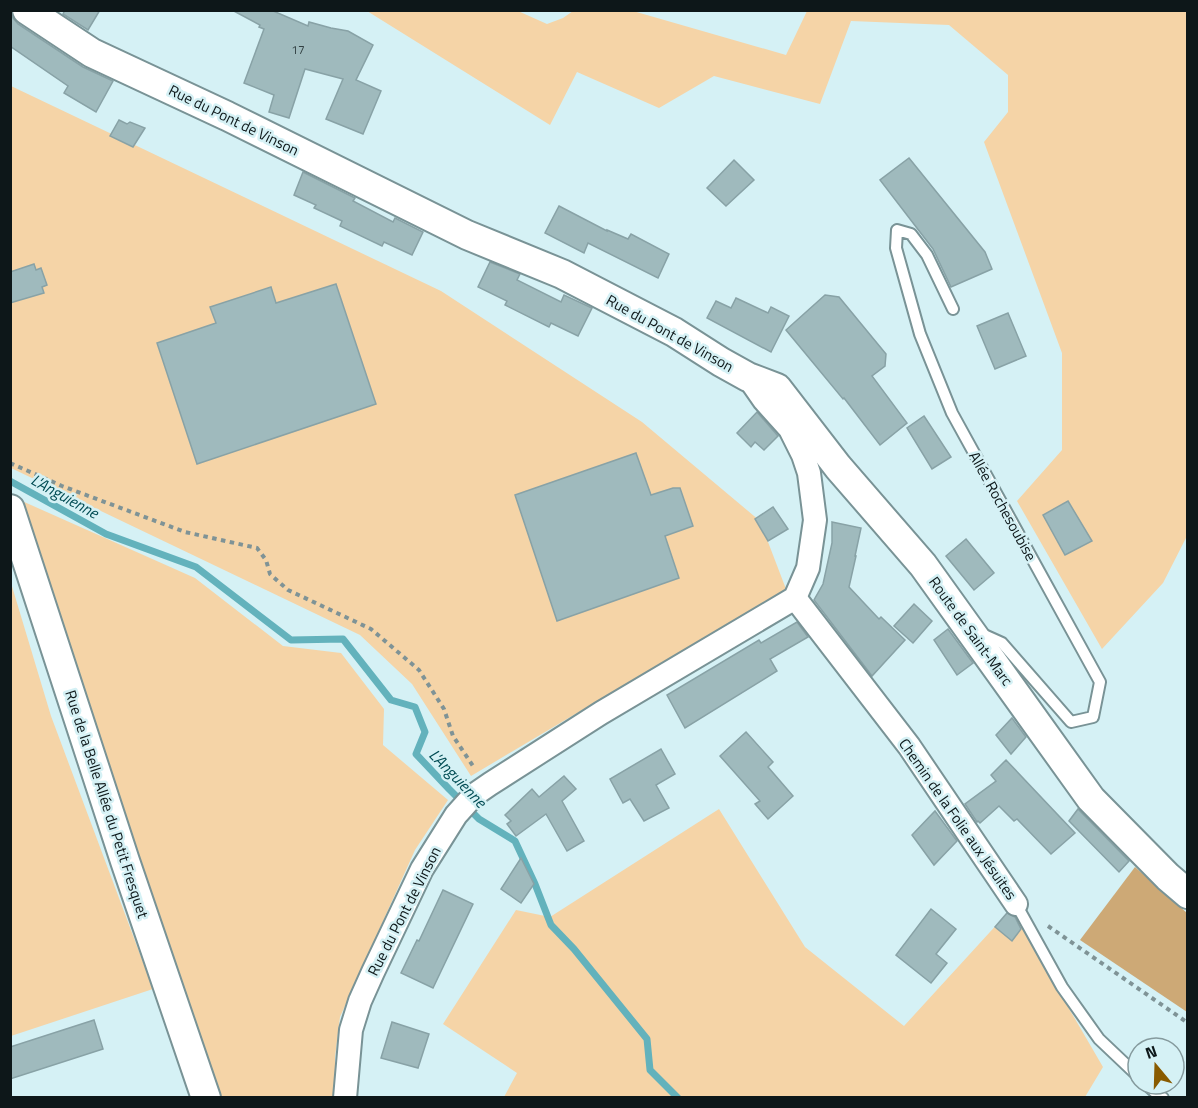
<svg xmlns="http://www.w3.org/2000/svg" width="1198" height="1108" font-family="'Titillium Web',sans-serif">
<style>
.green{fill:#f5d4a7}
.forest{fill:#cda976}
.lines{fill:none;stroke-linecap:round;stroke-linejoin:round}
.stream{stroke:#63b2bc;stroke-width:7}
.building{fill:#9fbabd;stroke:#88a2a6;stroke-width:1.5}
.service-casing{stroke:#799396;stroke-width:14}
.minor-casing{stroke:#799396;stroke-width:26}
.tertiary-casing{stroke:#799396;stroke-width:32}
.path{stroke:#7f9396;stroke-width:4;stroke-dasharray:4.5 4.5;stroke-linecap:butt}
.service{stroke:#fff;stroke-width:10}
.minor{stroke:#fff;stroke-width:22}
.tertiary{stroke:#fff;stroke-width:28}
.labels{text-anchor:middle;dominant-baseline:central;stroke-width:5;stroke-linejoin:round;paint-order:stroke}
.number-label{font-size:12px;fill:#324042}
.street-label{font-size:15px;fill:#0d1719;stroke:#d5f1f5}
.water-label{font-size:16px;font-style:italic;fill:#004b53;stroke:#d5f1f5}
</style>
<rect width="100%" height="100%" fill="#d5f1f5"/>
<g class="green">
<path d="M367,11H518L547,24L563,18L573,11H633L786,55L807,11H1187L1188,534L1163,583L1102,649L1017,501L1062,450V353L984,142L1008,112V75L949,25L851,21L820,104L714,76L659,108L577,72L550,125Z"/>
<path d="M11,86L441,291L642,422L760,521L786,589L471,776L412,684L360,635L11,468Z"/>
<path d="M22,501L195,578L283,646L341,653L384,709L383,745L448,800L415,850L340,1017L335,1057V1097H220L179,980Z"/>
<path d="M11,583L51,716L153,989L11,1036Z"/>
<path d="M719,809L805,947L904,1026L1011,909L1103,1067L1085,1097H504L517,1073L443,1024L516,910L550,917Z"/>
</g>
<path class="forest" d="M1135,867L1187,913V1012L1080,940Z"/>
<g class="lines">
<path class="stream" d="M10,481L106,534L196,567L291,640L343,639L391,700L415,707L425,732L416,754L449,789L479,819L515,841L535,884L551,925L574,949L647,1039L650,1070L678,1098"/>
</g>
<g class="building">
<path d="M65,10H100L88,30L63,14Z"/>
<path d="M232,10H271L308,26L309,22L331,28L348,31L373,45L356,80L381,91L363,134L326,119L343,79L305,69L289,118L269,112L274,95L244,83L264,29L259,27L260,25Z"/>
<path d="M10,12L13,18L18,24L83,67L113,81L96,112L64,93L68,86L10,46Z"/>
<path d="M119,120L127,124L130,122L145,128L133,147L110,136Z"/>
<path d="M909,158L985,252L992,269L951,287L933,249L880,180Z"/>
<path d="M734,160L754,180L726,206L707,188Z"/>
<path d="M303,172L355,198L353,201L393,222L395,218L423,232L412,255L384,242L382,246L340,226L342,221L314,208L316,205L294,195Z"/>
<path d="M559,206L607,231V230L628,239L631,234L669,254L658,278L588,243L584,253L545,233Z"/>
<path d="M490,262L520,274L517,280L561,302L564,295L592,308L578,336L551,323L549,327L505,305L507,301L478,287Z"/>
<path d="M34,264L36,270L41,268L47,285L42,287L44,293L10,303V272Z"/>
<path d="M336,284L376,404L197,464L157,343L216,323L210,307L271,287L276,303Z"/>
<path d="M825,295L839,297L886,354L885,366L872,376L907,423L880,445L844,398L843,399L786,330Z"/>
<path d="M736,298L768,313L771,307L789,316L771,352L707,318L716,301L731,308Z"/>
<path d="M1008,313L1026,356L995,369L977,326Z"/>
<path d="M757,412L778,436L764,450L755,442L751,447L737,433Z"/>
<path d="M924,416L951,457L932,469L907,428Z"/>
<path d="M636,453L651,495L673,488H680L693,526L665,536L679,578L557,621L515,495Z"/>
<path d="M1068,501L1092,541L1065,555L1043,515Z"/>
<path d="M773,507L788,529L768,541L755,519Z"/>
<path d="M832,522L861,528L855,556H856L849,587L879,619L881,617L905,640L872,676L814,600L823,584L832,543Z"/>
<path d="M966,539L994,573L974,590L946,556Z"/>
<path d="M914,604L932,621L913,643L894,626Z"/>
<path d="M797,622L808,637L770,659L777,671L685,728L667,695L759,640L761,643Z"/>
<path d="M948,629L973,663L957,675L934,640Z"/>
<path d="M1012,718L1026,737L1011,754L996,735Z"/>
<path d="M746,732L773,762L768,767L793,796L768,819L755,804L760,801L720,756Z"/>
<path d="M661,749L675,774L656,785L669,808L644,821L630,799L623,803L610,779Z"/>
<path d="M1006,760L1075,833L1051,854L1017,819L1014,821L999,806L980,823L978,821L977,822L965,804L996,781L991,775Z"/>
<path d="M564,776L576,789L562,801L584,841L567,851L546,814L516,836L507,824L511,821L505,815L532,789L539,797Z"/>
<path d="M1078,809L1129,861L1119,872L1069,821Z"/>
<path d="M935,811L957,841L934,865L912,835Z"/>
<path d="M521,858L534,884L521,903L501,889Z"/>
<path d="M443,890L473,904L433,988L401,973L417,940L419,941Z"/>
<path d="M931,909L956,929L936,954L947,963L931,983L896,955Z"/>
<path d="M1007,913L1015,917L1021,929L1012,941L995,927Z"/>
<path d="M94,1020L103,1049L10,1079V1047Z"/>
<path d="M392,1022L429,1034L418,1068L381,1058Z"/>
</g>
<g class="lines">
<defs>
<g id="service">
<path d="M953,309L927,255L911,234L897,230L896,248L920,334L952,413L1100,682L1093,717L1071,722L1002,643L982,634"/>
<path d="M1016,904L1062,987L1099,1039L1138,1076"/>
<path d="M1146,1084L1157,1094L1163,1098"/>
</g>
<g id="minor">
<path d="M795,598L909,746L1016,904"/>
<path d="M345,1098L351,1030L360,1001L373,972L422,869L456,815L474,795L490,784L601,713L795,598L808,568L815,520L809,473L803,455L790,429L764,400L748,377"/>
</g>
<g id="tertiary">
<path d="M27,10L92,53L227,116L467,235L562,274L674,332L721,362L748,377L777,388L838,467L923,565L1091,799L1168,877L1188,894"/>
<path d="M10,509L125,861L206,1098"/>
</g>
</defs>
<use href="#service" class="service-casing"/>
<use href="#minor" class="minor-casing"/>
<use href="#tertiary" class="tertiary-casing"/>
<g class="path">
<path d="M10,463L62,486L185,532L257,548L266,560L270,574L288,590L371,629L419,670L444,709L453,736L475,769"/>
<path d="M1048,926L1188,1023"/>
</g>
<use href="#service" class="service"/>
<use href="#minor" class="minor"/>
<use href="#tertiary" class="tertiary"/>
</g>
<g class="labels">
<g class="number-label">
<text x="298" y="49">17</text>
</g>
<g class="street-label">
<text transform="translate(234 120) rotate(26)">Rue du Pont de Vinson</text>
<text transform="translate(670 333) rotate(29)">Rue du Pont de Vinson</text>
<text transform="translate(1003 506) rotate(61)">Allée Rochesoubise</text>
<text transform="translate(971 631) rotate(54)">Route de Saint-Marc</text>
<text transform="translate(107 804) rotate(72)">Rue de la Belle Allée du Petit Fresquet</text>
<text transform="translate(958 819) rotate(55)">Chemin de la Folie aux Jésuites</text>
<text transform="translate(404 911) rotate(-63)">Rue du Pont de Vinson</text>
</g>
<g class="water-label">
<text transform="translate(65 496) rotate(29)">L'Anguienne</text>
<text transform="translate(458 778) rotate(46)">L'Anguienne</text>
</g>
</g>
<rect width="1198" height="1108" fill="none" stroke="#0d1719" stroke-width="24"/>
<g transform="translate(1156 1066) rotate(341)"><circle r="28" fill="#d5f1f5" stroke="#859a9d" stroke-width="1.5"/>
<path d="M0-4.5L10 22L0 15L-10 22Z" fill="#895b00"/>
<text y="-9" font-size="16" font-weight="bold" text-anchor="middle" fill="#0d1719">N</text>
</g>
</svg>
